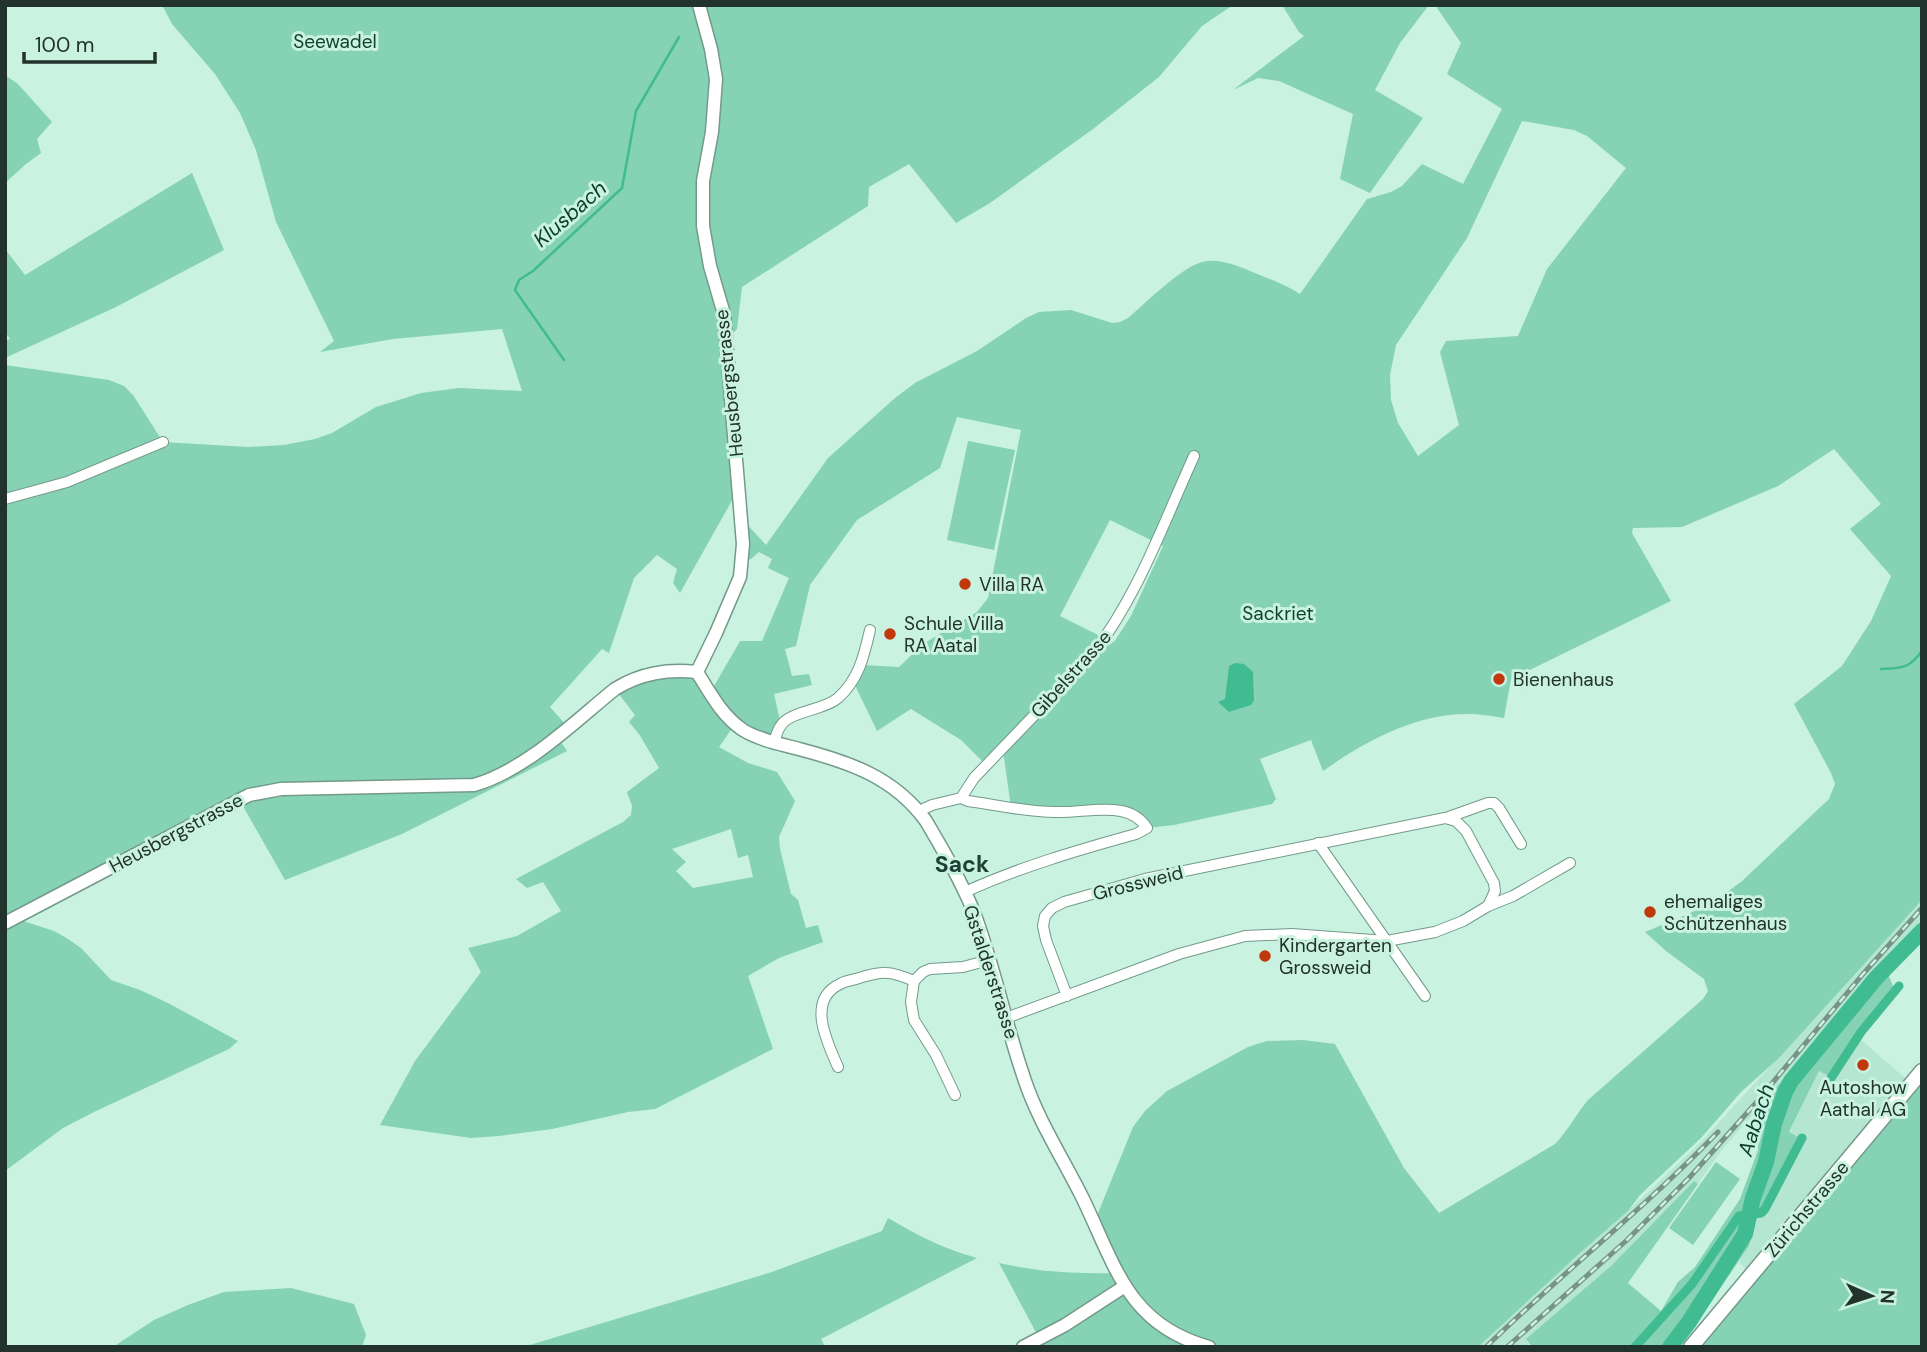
<svg xmlns="http://www.w3.org/2000/svg" width="1927" height="1352" font-family="'DM Sans',sans-serif">
<style>
.built{fill:#b5e6d1}
.green{fill:#85d2b4;fill-rule:evenodd}
.water{fill:#41bb92}
.lines{fill:none;stroke-linecap:round;stroke-linejoin:round}
.stream{stroke:#41bb92;stroke-width:2.5}
.canal{stroke:#41bb92;stroke-width:9}
.river{stroke:#41bb92;stroke-width:16}
.minor-casing{stroke:#739a8a;stroke-width:12}
.tertiary-casing{stroke:#739a8a;stroke-width:15}
.secondary-casing{stroke:#739a8a;stroke-width:17}
.minor{stroke:#fff;stroke-width:10}
.tertiary{stroke:#fff;stroke-width:12}
.secondary{stroke:#fff;stroke-width:14}
.rail-casing{stroke:#789488;stroke-width:5}
.rail{stroke:#c9f2e0;stroke-width:2.5;stroke-dasharray:8;stroke-linecap:butt}
.poi-dot{fill:#c1380d;stroke:#c9f2e0;stroke-width:2.5}
.labels{text-anchor:middle;dominant-baseline:central;stroke-width:6;stroke-linejoin:round;paint-order:stroke}
.park-label{font-size:19px;fill:#0f4232;stroke:#c9f2e0}
.street-label{font-size:19px;fill:#22322c;stroke:#c9f2e0}
.poi-label{font-size:19px;fill:#22322c;stroke:#c9f2e0;text-anchor:start}
.water-label{font-size:21px;font-style:italic;fill:#0a3f2f;stroke:#c9f2e0}
.quarter-label{font-size:23px;font-weight:bold;fill:#1e4336;stroke:#c9f2e0}
</style>
<rect width="100%" height="100%" fill="#c9f2e0"/>
<g class="built">
<path d="M1922,900V920L1868,978L1765,1101L1721,1151L1698,1184L1693,1182L1611,1266L1527,1339L1529,1347H1478L1580,1253L1628,1211L1702,1141Z"/>
<path d="M1859,1038L1905,1078L1834,1170L1748,1271L1739,1262L1749,1246L1755,1215L1802,1139L1789,1133L1819,1071L1833,1078Z"/>
</g>
<g class="green">
<path d="M162,5H1233L1202,26L1159,77L1093,129L990,203L956,223L909,164L869,187L868,206L742,287L737,329L727,340L739,488L680,593L673,583L677,569L657,555L634,578L609,653L602,649L550,707L568,727L557,736L567,751L402,834L285,880L239,799L17,919L54,931L68,939L81,948L111,980L140,990L168,1003L238,1041L229,1049L96,1111L63,1128L5,1171V365L109,380L124,386L133,395L163,442L248,447L284,445L315,439L332,433L376,407L421,393L459,388L522,391L502,329L393,339L320,352L334,341L276,222L256,150L240,113L215,74L172,24Z"/>
<path d="M1282,5H1429L1400,43L1375,90L1423,118L1370,193L1340,179L1353,114L1279,81L1258,78L1233,90L1304,36L1299,32Z"/>
<path d="M1435,5H1922V900L1779,1058L1741,1092L1701,1138L1640,1195L1628,1211L1580,1253L1478,1347H1023L1039,1338L999,1263C1039,1272 1076,1274 1117,1273L1094,1223L1133,1127L1145,1111L1167,1091L1248,1047L1267,1041L1303,1040L1335,1044L1404,1168L1439,1213L1555,1144C1568,1131 1576,1114 1588,1100L1703,999L1708,991L1704,979L1666,951L1645,932L1709,905L1741,882L1829,799L1835,784L1831,773L1794,704L1842,666L1871,621L1891,576L1850,529L1881,504L1834,449L1778,486L1682,527L1633,528L1632,533L1671,601L1511,679L1504,718C1492,716 1479,714 1467,714C1415,714 1364,742 1323,771L1311,740L1260,759L1276,799L1272,804L1174,825L1147,828L1126,813L1011,807L1003,751L1108,639L1114,642L1131,616L1163,546L1110,520L1060,616L1102,637L985,764L961,740L911,709L877,731L853,681L862,665L899,667L923,644L977,612L988,598L1021,430L957,417L940,468L857,520L810,585L796,646L785,649L792,676L809,674L812,685L774,694L781,725L774,742L735,724L719,747L748,763L777,772L795,801L779,837L780,849L791,894L798,900L806,928L818,925L823,942L779,958L748,976L773,1049L655,1109L628,1112L552,1129L499,1136L471,1138L380,1125L415,1061L481,972L468,948L517,936L561,911L543,882L527,888L516,879L623,822L631,815L632,806L627,792L659,768L639,734L629,722L635,715L615,689L687,671L710,693L740,641H762L789,578L768,568L772,559L759,552L751,559L742,562V519L766,545L828,458L895,398L915,383L977,351L1026,318L1039,312L1071,310L1112,323L1120,322L1128,318C1146,303 1180,268 1202,262C1218,258 1235,265 1250,271C1267,278 1284,284 1300,294L1367,199L1391,192L1402,186L1422,164L1463,184L1502,109L1447,74L1461,43ZM1522,121L1574,130L1587,136L1626,168L1547,269L1518,336L1446,341L1440,352L1459,425L1418,456L1398,423L1391,400L1390,375L1396,345L1467,238ZM731,829L738,858L748,855L753,877L693,888L676,871L686,862L672,849Z"/>
<path d="M5,75L18,84L52,122L37,139L41,153L26,164L5,183Z"/>
<path d="M192,173L224,250L116,307L5,358V341L10,339L5,332V249L25,275Z"/>
<path d="M968,441L1015,450L994,550L947,540Z"/>
<path d="M1922,920V939L1888,974L1896,993L1859,1038L1833,1078L1819,1071L1789,1132L1802,1139L1767,1209L1762,1214L1755,1216L1749,1246L1696,1324L1679,1347H1532L1526,1339L1611,1266L1694,1181L1698,1184L1628,1283L1661,1311L1678,1282L1695,1267L1740,1199L1758,1150L1759,1125L1765,1101L1868,978Z"/>
<path d="M1922,1083V1347H1699Z"/>
<path d="M1716,1162L1740,1179L1693,1245L1669,1228Z"/>
<path d="M888,1218C919,1236 942,1248 977,1258L821,1339L825,1347H523L772,1272L882,1231Z"/>
<path d="M291,1288L354,1304L366,1335L362,1347H113L154,1320L188,1305L224,1292Z"/>
</g>
<path class="water" d="M1235,663L1244,664L1253,672L1254,700L1251,705L1229,712L1218,702L1225,699L1229,666Z"/>
<g class="lines">
<g class="stream">
<path d="M564,360L515,290L519,280L533,271L622,188L636,111L679,37"/>
<path d="M1881,669C1901,668 1909,669 1922,651"/>
</g>
<g class="canal">
<path d="M1831,1078L1861,1032L1899,986"/>
<path d="M1635,1347L1692,1284L1739,1216L1761,1213L1765,1209L1802,1138"/>
</g>
<path class="river" d="M1670,1347L1689,1322L1745,1234L1753,1198L1766,1162L1774,1124L1785,1092L1791,1081L1876,978L1922,931"/>
<defs>
<g id="minor">
<path d="M5,499L67,482L163,442"/>
<path d="M774,742C776,737 777,731 780,727C788,711 823,711 838,698C859,679 864,656 870,630"/>
<path d="M961,798L968,801C997,805 1026,812 1055,812C1077,813 1099,807 1121,811C1132,813 1141,819 1147,828L1136,834C1078,850 1020,867 965,892"/>
<path d="M919,811L932,805L961,798L974,778L1092,655C1138,596 1163,524 1194,456"/>
<path d="M1446,818L1488,803H1494L1499,808L1521,844"/>
<path d="M1318,843L1425,996"/>
<path d="M1488,906L1513,896L1570,863"/>
<path d="M1006,1018L1179,954L1245,936L1292,934L1387,941L1435,932L1463,921L1488,906L1495,891L1494,883L1466,831L1456,821L1445,818L1145,879L1064,902L1052,908L1045,916L1043,926L1046,940L1067,996"/>
<path d="M838,1067C827,1042 806,1000 840,984C845,981 851,980 856,979C882,971 889,970 914,981"/>
<path d="M955,1095L936,1055L914,1020L911,1002L914,981L923,972L930,969L963,967L989,960"/>
</g>
<g id="tertiary">
<path d="M697,672C710,693 722,716 743,730C759,740 781,744 799,749C849,762 894,777 926,821C943,850 960,879 973,910C994,965 1005,1023 1024,1078C1038,1121 1064,1160 1084,1201C1116,1268 1129,1325 1209,1347"/>
<path d="M697,672L716,633L740,577L743,544L724,314L710,266L703,226V181L712,132L716,79L711,49L699,5"/>
<path d="M5,923L249,795L281,789L474,785C526,770 573,723 615,689C641,673 667,669 697,672"/>
<path d="M1023,1347L1065,1325L1125,1286"/>
</g>
<path id="secondary" d="M1691,1347L1922,1071"/>
</defs>
<use href="#minor" class="minor-casing"/>
<use href="#tertiary" class="tertiary-casing"/>
<use href="#secondary" class="secondary-casing"/>
<use href="#minor" class="minor"/>
<use href="#tertiary" class="tertiary"/>
<use href="#secondary" class="secondary"/>
<defs>
<g id="rail">
<path d="M1486,1347C1562,1273 1645,1208 1718,1132"/>
<path d="M1507,1347L1627,1240L1689,1178L1754,1105L1863,974L1922,908"/>
</g>
</defs>
<use href="#rail" class="rail-casing"/>
<use href="#rail" class="rail"/>
</g>
<g class="poi-dot">
<circle cx="965" cy="584" r="7"/>
<circle cx="890" cy="634" r="7"/>
<circle cx="1499" cy="679" r="7"/>
<circle cx="1650" cy="912" r="7"/>
<circle cx="1265" cy="956" r="7"/>
<circle cx="1863" cy="1065" r="7"/>
</g>
<g class="labels">
<g class="park-label">
<text x="335" y="41">Seewadel</text>
<text x="1278" y="613">Sackriet</text>
</g>
<g class="street-label">
<text transform="translate(729 383) rotate(-96)">Heusbergstrasse</text>
<text transform="translate(1071 674) rotate(-48)">Gibelstrasse</text>
<text transform="translate(176 833) rotate(-28)">Heusbergstrasse</text>
<text transform="translate(1138 883) rotate(-14)">Grossweid</text>
<text transform="translate(991 972) rotate(72)">Gstalderstrasse</text>
<text transform="translate(1807 1209) rotate(-50)">Zürichstrasse</text>
</g>
<g class="poi-label">
<text x="979" y="584">Villa RA</text>
<text x="904" y="623">Schule Villa<tspan x="904" dy="22">RA Aatal</tspan></text>
<text x="1513" y="679">Bienenhaus</text>
<text x="1664" y="901">ehemaliges<tspan x="1664" dy="22">Schützenhaus</tspan></text>
<text x="1279" y="945">Kindergarten<tspan x="1279" dy="22">Grossweid</tspan></text>
<text x="1863" y="1087" text-anchor="middle">Autoshow<tspan x="1863" dy="22">Aathal AG</tspan></text>
</g>
<g class="water-label">
<text transform="translate(570 214) rotate(-41)">Klusbach</text>
<text transform="translate(1756 1120) rotate(-72)">Aabach</text>
</g>
<g class="quarter-label">
<text x="962" y="864">Sack</text>
</g>
</g>
<rect width="1927" height="1352" fill="none" stroke="#22322c" stroke-width="14"/>
<g transform="translate(1871 1296) rotate(93)" stroke="#c9f2e0" stroke-width="5" paint-order="stroke">
<path d="M0-5L12 26L0 18L-12 26Z" fill="#22322c"/>
<text y="-10" font-size="19" font-weight="bold" text-anchor="middle" fill="#22322c">N</text>
</g>
<path d="M24 52v10h131v-10" fill="none" stroke="#22322c" stroke-width="3.5"/>
<text x="35" y="52" font-size="21" fill="#22322c" stroke="#c9f2e0" stroke-width="5" paint-order="stroke">100 m</text>
</svg>
